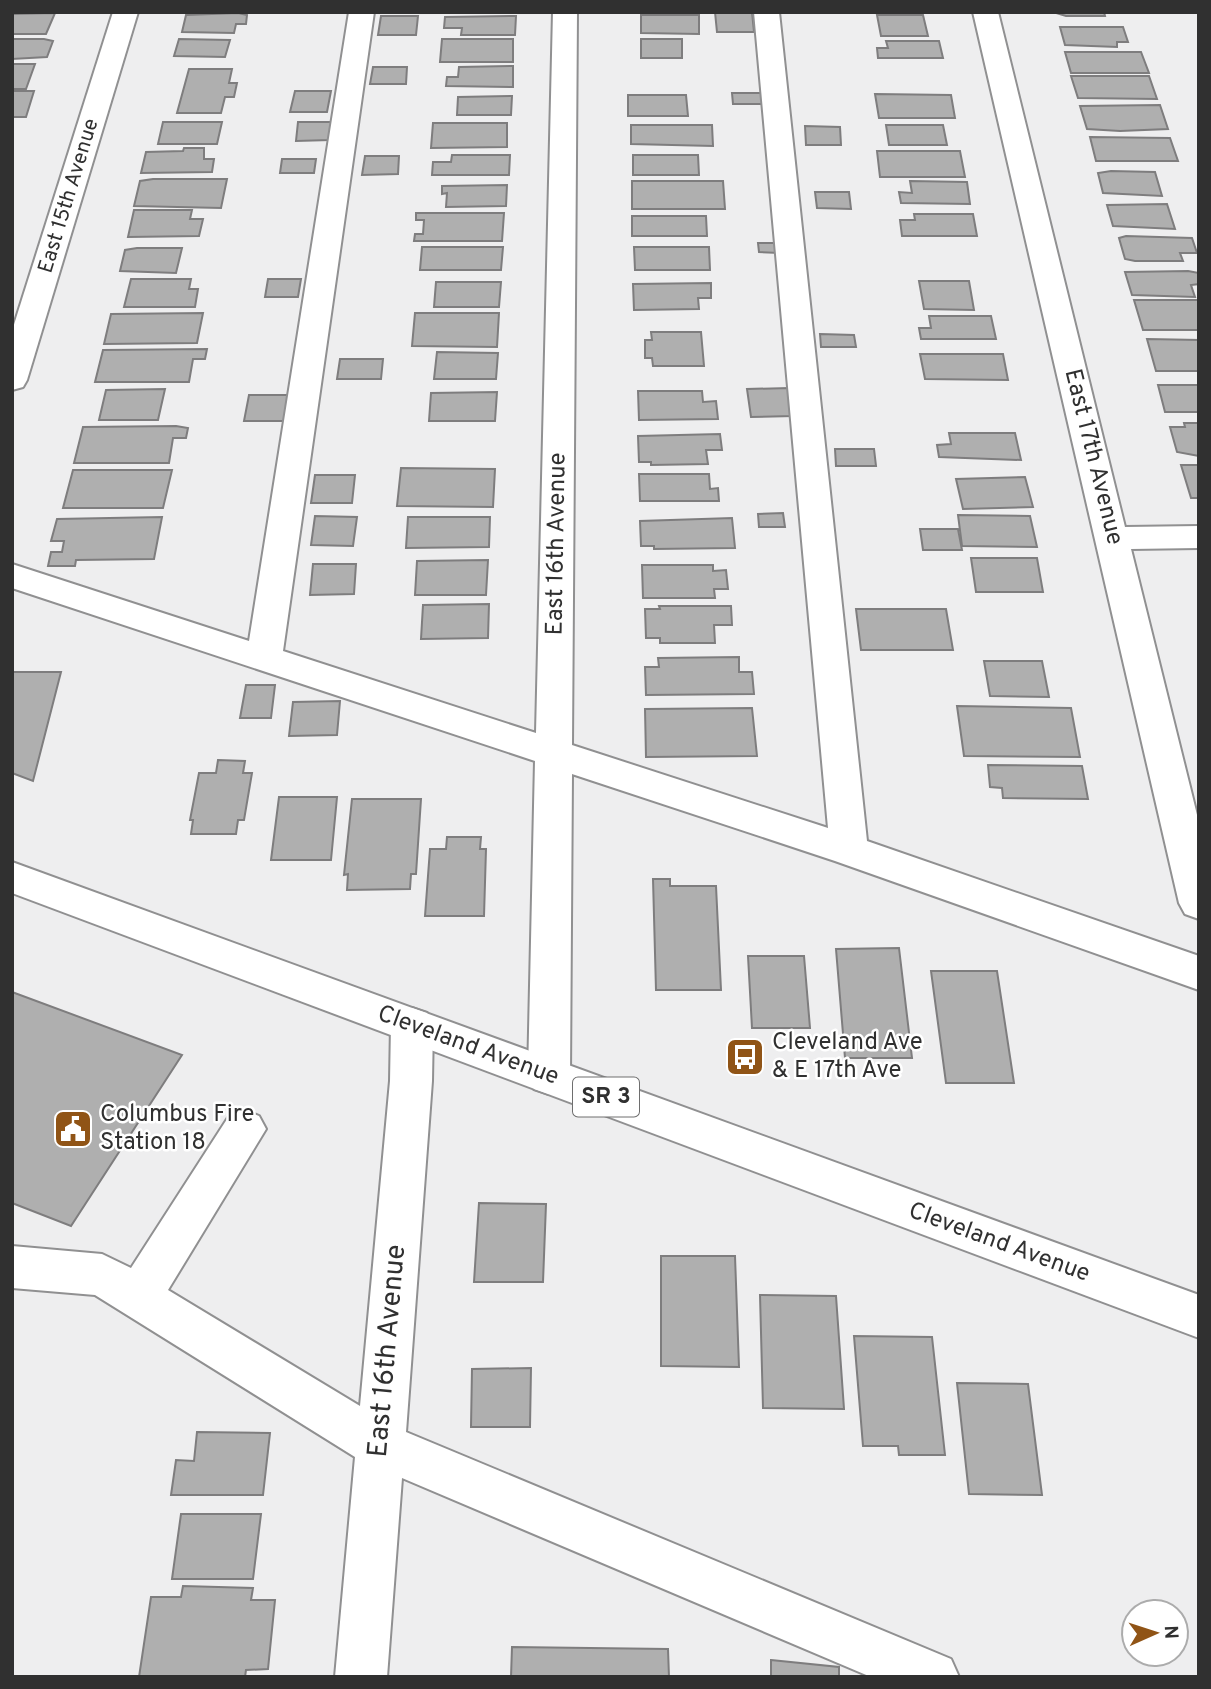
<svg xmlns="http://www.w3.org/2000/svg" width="1211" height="1689" font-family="Overpass,sans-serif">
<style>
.building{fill:#afafaf;stroke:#7e7d7e;stroke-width:2}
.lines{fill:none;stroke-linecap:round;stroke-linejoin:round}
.minor-casing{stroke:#909091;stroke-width:4}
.major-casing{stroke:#909091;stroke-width:4}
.minor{fill:#fff;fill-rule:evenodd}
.major{fill:#fff;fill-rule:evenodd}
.labels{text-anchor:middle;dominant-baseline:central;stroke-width:5;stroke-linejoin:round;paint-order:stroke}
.far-street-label{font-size:21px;fill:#303030;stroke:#fff}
.shield{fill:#fff;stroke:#6e6e6e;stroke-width:2}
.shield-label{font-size:23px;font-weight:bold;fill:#303030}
.street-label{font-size:24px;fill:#303030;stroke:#fff}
.poi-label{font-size:24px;fill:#303030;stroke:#fff;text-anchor:start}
.near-street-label{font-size:28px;fill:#303030;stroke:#fff}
</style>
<rect width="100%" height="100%" fill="#eeeeef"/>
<g class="building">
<path d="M715,12H752L754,32H717Z"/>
<path d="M1053,12H1104L1105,16H1066Z"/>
<path d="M55,13L46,34H12V14Z"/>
<path d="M238,13L247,15L246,24H236L234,33L182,32L186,15Z"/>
<path d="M641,15H699V34L641,33Z"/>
<path d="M877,15H923L928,36H881Z"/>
<path d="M381,16H418L416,35H378Z"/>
<path d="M516,16L515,35H461L462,28H444L445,17Z"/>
<path d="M1060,27H1123L1128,42H1117V47L1065,45Z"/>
<path d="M12,39H44L53,41L47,57L12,59Z"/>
<path d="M179,39L230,40L225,57L174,56Z"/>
<path d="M442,39H513V62H440Z"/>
<rect x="641" y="39" width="41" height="19"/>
<path d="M886,41H939L943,58H878L877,48H888Z"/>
<path d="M1065,52H1141L1149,73H1071Z"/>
<path d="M12,64H35L26,89H12Z"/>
<path d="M513,66V87L446,86L447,77H458L459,67Z"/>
<path d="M373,67H407L406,84H370Z"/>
<path d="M189,69H232L229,83H237L234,97H225L221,113H177Z"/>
<path d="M1071,76H1149L1157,99L1078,98Z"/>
<path d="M12,91H34L26,117H12Z"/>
<path d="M295,91H331L327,112H290Z"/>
<path d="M732,93H765L766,104H733Z"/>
<path d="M875,94L951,95L955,118H879Z"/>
<path d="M628,95H686L688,116H628Z"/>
<path d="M512,96L511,115H457L458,97Z"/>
<path d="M1160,105L1168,129L1120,131L1087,129L1080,106Z"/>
<path d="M163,122H222L217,144H158Z"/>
<path d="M298,122H332L330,140L296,141Z"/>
<path d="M433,123H507V147L431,148Z"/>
<path d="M631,125H712L713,146L631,144Z"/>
<path d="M886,125H943L947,145H889Z"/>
<path d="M805,126L840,127L841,145H806Z"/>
<path d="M1090,137L1170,138L1178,161H1096Z"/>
<path d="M184,148H204V159H214L212,172L141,173L146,152L183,151Z"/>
<path d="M877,151H960L965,177H880Z"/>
<path d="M452,155H510L509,175H432L433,162H451Z"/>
<path d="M633,155H698L699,175H633Z"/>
<path d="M365,156H399L398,174L362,175Z"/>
<path d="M282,159H316L314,173H280Z"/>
<path d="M1111,171L1155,172L1162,196L1103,193L1098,173Z"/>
<path d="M153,179H227L221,208L134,206L140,181Z"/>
<path d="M632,181H723L725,209H632Z"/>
<path d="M910,181L967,182L970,204L901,203L899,192L912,193Z"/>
<path d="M507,185L506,206L446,207L447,193L442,194V186Z"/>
<path d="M815,192H849L851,209L817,208Z"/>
<path d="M1167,204L1175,229L1113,226L1107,205Z"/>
<path d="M134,210H192L190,219H203L199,236L128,237Z"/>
<path d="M416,213H504L502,241H414L415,234H423L424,220H416Z"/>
<path d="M914,214H973L977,236H902L900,220H915Z"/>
<path d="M632,216H706L707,236H632Z"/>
<path d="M1126,236L1192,238L1197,253H1180L1183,261H1135L1125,259L1119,238Z"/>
<path d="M758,243H778L779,253L759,252Z"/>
<path d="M422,247H503L501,270H420Z"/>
<path d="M634,247H709L710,270H635Z"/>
<path d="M137,248H182L176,273L120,271L125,250Z"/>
<path d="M1188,271L1199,273V284L1191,285L1195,297L1132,295L1125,272Z"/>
<path d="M131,279H191L189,289H198L195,307H124Z"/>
<path d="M268,279H301L298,297H265Z"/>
<path d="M919,281H969L974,310L924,309Z"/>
<path d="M436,282H501L499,307H434Z"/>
<path d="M711,283V298H698L699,309L634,310L633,284Z"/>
<path d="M1134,300H1199V330H1143Z"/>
<path d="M203,313L197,343L104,344L111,314Z"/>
<path d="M415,313H499L497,347L412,346Z"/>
<path d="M929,316H991L996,339H921L919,328H931Z"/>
<path d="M651,332H701L704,366H653L652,358H645V340H652Z"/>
<path d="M820,334L854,335L856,347H821Z"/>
<path d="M1147,339L1199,340V371H1156Z"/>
<path d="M207,349L205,359H193L189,382H95L103,350Z"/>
<path d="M437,352L498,353L496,379H434Z"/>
<path d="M920,354H1003L1008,380L925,379Z"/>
<path d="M340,359H383L381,379H337Z"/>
<path d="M1158,385H1199V412H1165Z"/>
<path d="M789,388L793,416L751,417L747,389Z"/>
<path d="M165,389L158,420H99L106,390Z"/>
<path d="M638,391H702L703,402L716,401L718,419L639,420Z"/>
<path d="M497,392L495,421H429L431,393Z"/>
<path d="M249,395H288L284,421H244Z"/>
<path d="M1184,423H1199V456L1177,452L1170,427H1185Z"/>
<path d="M176,426L188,428L186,438H173L169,463H74L83,427Z"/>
<path d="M949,433H1015L1021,460L939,457L937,445L951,444Z"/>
<path d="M720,434L722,450H706L708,464L651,465V462H639L638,436Z"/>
<path d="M835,449H874L876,466H836Z"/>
<path d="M1181,465H1199V498H1191Z"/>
<path d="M401,468L495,469L493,507L397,506Z"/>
<path d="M73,470H172L163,508H63Z"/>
<path d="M639,474H709L710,489L718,488L719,501H640Z"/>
<path d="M315,475H355L352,503H311Z"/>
<path d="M1025,477L1033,507L963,509L956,479Z"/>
<path d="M783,513L785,527H759L758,514Z"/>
<path d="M958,515L1030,516L1037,547L962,546Z"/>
<path d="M315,516L357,517L353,546L311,545Z"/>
<path d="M162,517L154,559L76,560L75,566H48L51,552H62L64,541H51L57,519Z"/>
<path d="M408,517H490L489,547L406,548Z"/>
<path d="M732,518L735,548L654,549V546H641L640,521Z"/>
<path d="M920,529H958L962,550H923Z"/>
<path d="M971,558H1037L1043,592H976Z"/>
<path d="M488,560L486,595H415L417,561Z"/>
<path d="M313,564H356L354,594L310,595Z"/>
<path d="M642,565H713V571L726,570L728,589H714L715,598H643Z"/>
<path d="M489,604L488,638L421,639L423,605Z"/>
<path d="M659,606H731L732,625H714L715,643H660V638H646L645,609H660Z"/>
<path d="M856,609H946L953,650H861Z"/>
<path d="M739,657V672H752L754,694L646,695L645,667H659L658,658Z"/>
<path d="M984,661H1042L1049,697L990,696Z"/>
<path d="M12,672H61L33,781L12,773Z"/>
<path d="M246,685H275L271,718H240Z"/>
<path d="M340,701L337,735L289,736L293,702Z"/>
<path d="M957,706L1071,708L1080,757L964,756Z"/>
<path d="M752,708L757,756L646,757L645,709Z"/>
<path d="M218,760L245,761L243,773H252L244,820H238L236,834H191L193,820H190L199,773H216Z"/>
<path d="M988,765L1082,766L1088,799L1003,798L1002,788L990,787Z"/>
<path d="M279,797H337L331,860H271Z"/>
<path d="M352,799H421L416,874H411L410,889L347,890L348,874L344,875Z"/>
<path d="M447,837H481L480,849H486L484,916H425L430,849H446Z"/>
<path d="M653,879H670V886H716L721,990H656Z"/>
<path d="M899,948L912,1058H845L836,949Z"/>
<path d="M748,956H804L810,1028H752Z"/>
<path d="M931,971H997L1014,1083H946Z"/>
<path d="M12,992L182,1055L71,1226L12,1203Z"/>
<path d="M479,1203L546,1204L543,1282H474Z"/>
<path d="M661,1256H735L739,1367L661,1366Z"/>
<path d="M760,1295L836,1296L844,1409L763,1408Z"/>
<path d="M854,1336L932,1337L945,1455H899L898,1446H863Z"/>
<path d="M531,1368L530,1427H471L472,1369Z"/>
<path d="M957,1383L1028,1384L1042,1495L969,1494Z"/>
<path d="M197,1432L270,1433L263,1495H171L176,1460L194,1461Z"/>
<path d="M181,1514H261L253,1579H172Z"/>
<path d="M183,1586L253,1588L251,1600H275L268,1669L246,1670L245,1677H139L151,1597H181Z"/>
<path d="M512,1647L668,1649L669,1677H511Z"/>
<path d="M771,1660L839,1667V1677H771Z"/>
</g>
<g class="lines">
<defs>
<g id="minor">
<path d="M113,12H138L27,380L23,387L12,390V331Z"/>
<path d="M349,12H374L283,651L536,733L553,12H577L572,745L828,828L754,12H779L867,841L1199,956V990L835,861L572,774L570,1076L564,1089L549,1094L534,1089L528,1076L535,761L12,588V564L249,641Z"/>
<path d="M973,12H998L1125,527L1199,526V548L1131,549L1199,823V919L1185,914L1179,903Z"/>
<path d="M412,1008L427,1013L433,1025L432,1081L406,1432L951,1659L959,1677H871L402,1478L387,1677H335L355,1457L95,1295L12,1288V1246L102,1254L131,1268L229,1116L244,1110L259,1116L266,1129L168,1290L360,1406L390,1081L391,1025L397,1013Z"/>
</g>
<path id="major" d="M12,862L1199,1295V1338L12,893Z"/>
</defs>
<use href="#minor" class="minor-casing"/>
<use href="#major" class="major-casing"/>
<use href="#minor" class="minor"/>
<use href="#major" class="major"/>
</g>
<defs>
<symbol id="bus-square" viewBox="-11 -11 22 22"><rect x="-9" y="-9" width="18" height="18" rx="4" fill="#905416" stroke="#fff"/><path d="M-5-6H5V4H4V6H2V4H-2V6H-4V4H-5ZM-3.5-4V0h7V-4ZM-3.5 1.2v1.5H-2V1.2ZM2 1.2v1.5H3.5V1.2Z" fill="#fff"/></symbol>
<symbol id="civic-square" viewBox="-11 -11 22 22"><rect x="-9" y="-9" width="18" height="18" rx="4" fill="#905416" stroke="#fff"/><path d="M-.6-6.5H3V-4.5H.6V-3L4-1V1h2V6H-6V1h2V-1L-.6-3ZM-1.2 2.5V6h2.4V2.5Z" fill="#fff"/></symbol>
</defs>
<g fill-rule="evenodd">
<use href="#bus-square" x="723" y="1035" width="44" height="44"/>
<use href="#civic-square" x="51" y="1107" width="44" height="44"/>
</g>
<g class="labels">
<g class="far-street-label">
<text transform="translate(69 196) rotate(-73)">East 15th Avenue</text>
</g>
<rect class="shield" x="573" y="1077.5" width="66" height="39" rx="5"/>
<g class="shield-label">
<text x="606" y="1097">SR 3</text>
</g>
<g class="street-label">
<text transform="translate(1093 457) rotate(76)">East 17th Avenue</text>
<text transform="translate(557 544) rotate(-89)">East 16th Avenue</text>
<text transform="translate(468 1046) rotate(20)">Cleveland Avenue</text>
<text transform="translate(999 1243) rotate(20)">Cleveland Avenue</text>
</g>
<g class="poi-label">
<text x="772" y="1043">Cleveland Ave<tspan x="772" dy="28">&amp; E 17th Ave</tspan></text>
<text x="100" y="1115">Columbus Fire<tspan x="100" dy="28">Station 18</tspan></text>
</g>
<g class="near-street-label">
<text transform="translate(388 1351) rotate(-85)">East 16th Avenue</text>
</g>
</g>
<rect width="1211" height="1689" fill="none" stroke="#303030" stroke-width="28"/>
<g transform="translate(1155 1633) rotate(87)"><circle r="33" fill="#ffffff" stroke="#acacac" stroke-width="2"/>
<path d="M0-5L12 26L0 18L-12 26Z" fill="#905416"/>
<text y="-10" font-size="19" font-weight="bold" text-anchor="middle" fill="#303030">N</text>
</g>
</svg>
